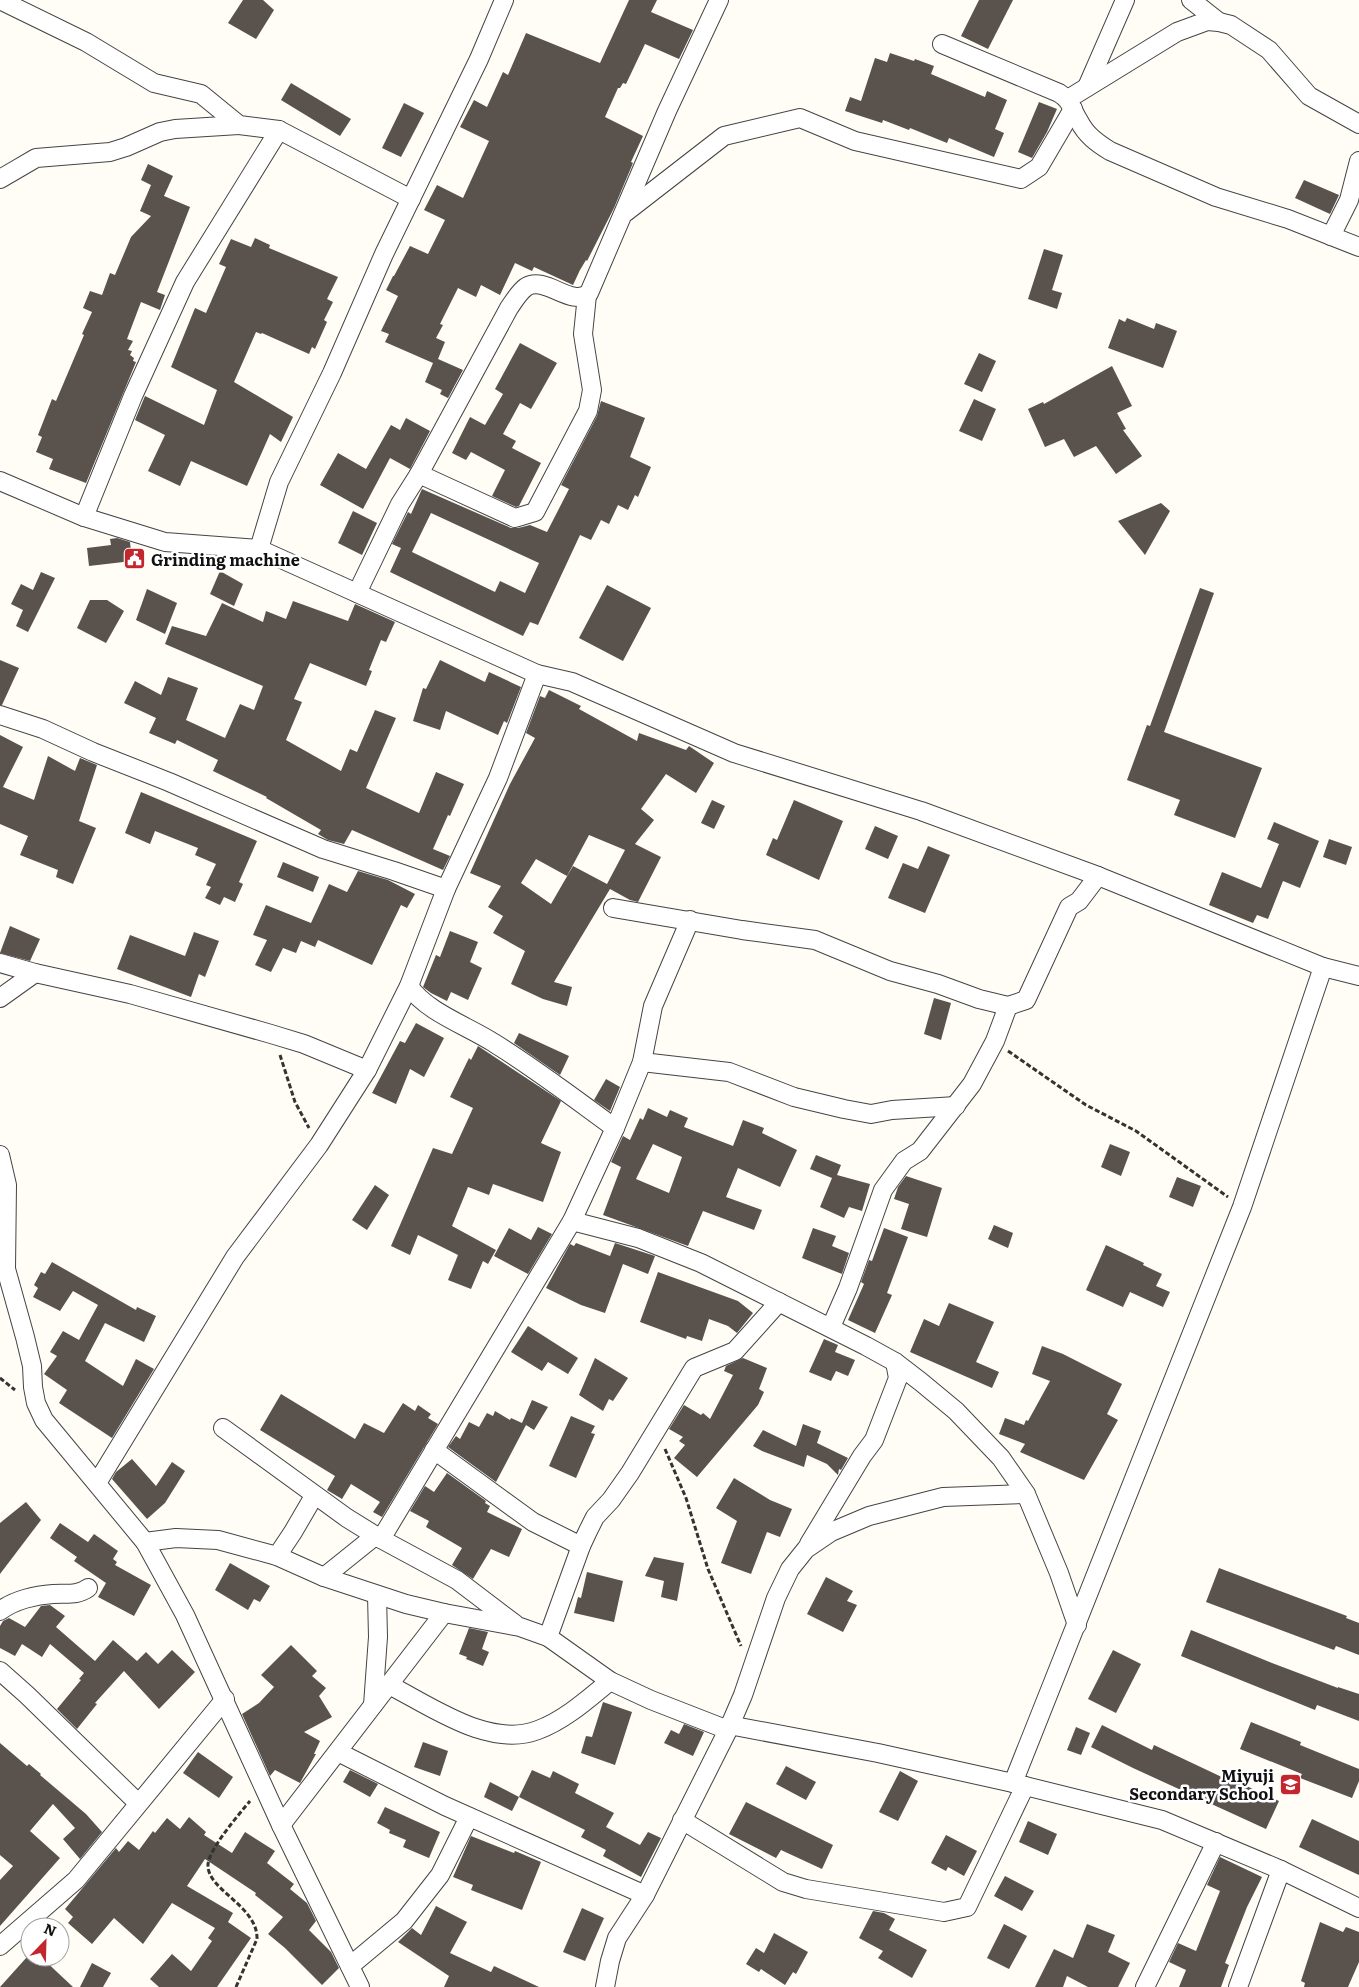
<svg xmlns="http://www.w3.org/2000/svg" width="1359" height="1987" font-family="Literata,serif">
<style>
.building{fill:#5a524d;fill-rule:evenodd}
.lines{fill:none;stroke-linecap:round;stroke-linejoin:round}
.street-casing{stroke:#444;stroke-width:20}
.path{stroke:#333;stroke-width:3;stroke-dasharray:5 2.5;stroke-linecap:butt}
.street{stroke:#fff;stroke-width:18}
.labels{text-anchor:middle;dominant-baseline:central;stroke-width:5;stroke-linejoin:round;paint-order:stroke}
.poi-label{font-size:16px;font-weight:bold;fill:#111;stroke:#fff;text-anchor:start}
</style>
<rect width="100%" height="100%" fill="#fffdf5"/>
<g class="building">
<path d="M243,0H263L274,10L256,39L228,23Z"/>
<path d="M629,0H657L651,12L693,30L679,59L645,44L626,84L623,83L620,88H618L605,117L643,136L631,162L633,163L614,208L587,261L586,260L580,270L573,285L534,267L532,271L515,263L500,295L481,285L476,297L458,288L440,324L443,325L436,338L445,342L438,359L463,370L448,398L440,394L442,390L425,382L433,363L385,342L389,334L381,331L398,296L386,290L393,276H394L410,246L428,254L445,220L424,210L437,185L463,198L489,141L460,127L474,100L487,107L503,72L508,75L526,33L600,63Z"/>
<path d="M979,0H1013L988,49L961,36Z"/>
<path d="M890,53L914,61L915,59L934,66L931,74L985,97L987,91L1007,100L995,129L1004,133L994,157L949,138L947,143L910,128L909,130L883,120L882,123L845,111L850,97L861,101L875,58L887,62Z"/>
<path d="M291,83L351,119L340,136L281,100Z"/>
<path d="M1039,102L1057,109L1047,132L1032,158L1018,152Z"/>
<path d="M404,103L424,113L401,157L382,148Z"/>
<path d="M148,164L173,176L164,196L190,207L157,292L165,295L160,310L141,302L127,339L133,341L128,350L132,351L130,355L134,358L133,361L136,362L86,483L49,469L53,459L36,452L42,437L38,435L52,399L56,401L84,335L82,334L92,312L83,308L90,291L102,295L110,273L115,275L131,237L151,216L140,211L151,185L141,180Z"/>
<path d="M1304,180L1339,195L1330,214L1295,198Z"/>
<path d="M255,238L270,245L269,248L338,277L327,299L333,302L324,320L327,322L315,349L312,347L309,354L262,333L261,334L256,332L234,382L293,417L281,442L270,434L247,486L191,461L180,486L148,471L165,435L135,420L145,396L204,425L217,390L171,367L195,308L206,313L226,267L219,264L231,239L251,247Z"/>
<path d="M1044,249L1063,255L1052,290L1062,293L1057,309L1028,299Z"/>
<path d="M1127,318L1154,329L1156,323L1177,331L1163,368L1108,348L1119,319L1125,322Z"/>
<path d="M520,343L557,363L531,409L520,403L503,434L516,441L512,448L541,463L519,506L516,507L492,496L505,470L471,452L466,460L452,453L470,417L485,425L503,394L495,389Z"/>
<path d="M979,353L996,361L982,392L964,384Z"/>
<path d="M1112,366L1132,406L1117,413L1126,429L1123,430L1142,456L1116,474L1096,446L1074,457L1064,439L1045,447L1028,409L1043,402L1044,404Z"/>
<path d="M974,399L996,409L982,441L959,431Z"/>
<path d="M601,401L645,418L630,457L651,467L638,497L635,495L628,510L618,505L609,524L601,520L591,540L580,535L538,625L530,622L523,636L390,572L401,548L392,544L408,512L411,514L422,489L511,528H518L530,525L547,532L569,489L561,485L597,416ZM431,513L539,563L525,593L500,581L495,592L412,552Z"/>
<path d="M406,418L430,431L410,469L390,458L363,509L320,485L338,453L366,469L391,425L400,430Z"/>
<path d="M1161,503L1170,511L1145,555L1118,521Z"/>
<path d="M353,511L377,523L362,555L338,543Z"/>
<path d="M117,538L130,542L132,561L89,566L87,548L111,545L110,539Z"/>
<path d="M220,571L243,584L234,606L210,594Z"/>
<path d="M41,572L55,578L28,632L16,626L23,610L11,604L21,584L33,590Z"/>
<path d="M607,585L651,608L623,661L579,638Z"/>
<path d="M1200,588L1214,593L1164,732L1262,768L1235,838L1174,815L1180,800L1127,780L1147,725L1150,726Z"/>
<path d="M147,589L177,603L165,634L136,620Z"/>
<path d="M90,600H107L124,611L106,643L77,628Z"/>
<path d="M293,601L348,621L355,604L395,622L386,642L381,640L369,670L372,671L366,686L310,663L294,699L302,702L286,740L341,771L350,749L357,752L375,710L396,718L366,788L419,813L436,772L464,784L450,816L448,815L433,849L450,856L443,870L352,830L344,844L328,840L318,834L321,830L266,798L267,797L213,771L218,760L177,740L175,744L149,733L156,718L124,703L135,681L161,695L168,677L198,688L186,720L225,738L240,704L254,710L263,686L165,644L172,626L206,636L222,603L263,622L266,611L286,619Z"/>
<path d="M0,660L19,668L2,705H0Z"/>
<path d="M440,660L485,682L489,672L521,687L507,723L504,721L498,735L446,711L440,730L413,721L423,688L426,689Z"/>
<path d="M549,690L581,706L579,709L637,741L639,733L686,750L689,746L714,763L696,793L666,774L641,809L654,820L635,844L661,857L638,902L630,900L610,889L554,982L572,987L567,1006L543,999L511,984L525,951L493,933L503,916L488,907L501,886L470,873L510,784L535,738L526,733L540,696L545,698ZM589,835L625,850L607,884L573,866L551,904L521,883L536,859L567,876Z"/>
<path d="M0,735L23,747L3,787L34,800L48,756L75,771L80,758L97,765L79,821L96,828L73,884L56,877L58,870L20,855L28,836L0,824Z"/>
<path d="M141,792L257,841L239,882L243,884L235,902L224,897L220,905L205,898L211,887L206,885L216,864L195,855L198,848L155,831L150,844L125,833Z"/>
<path d="M712,800L725,806L714,829L701,823Z"/>
<path d="M794,800L843,821L819,880L766,855L773,838L777,840Z"/>
<path d="M1274,822L1319,841L1300,888L1283,881L1268,919L1257,915L1253,923L1209,905L1222,872L1261,888L1279,844L1267,839Z"/>
<path d="M875,826L898,836L888,859L865,849Z"/>
<path d="M1329,839L1352,847L1346,865L1323,857Z"/>
<path d="M928,846L950,855L925,913L888,898L903,863L918,869Z"/>
<path d="M283,862L319,877L313,892L277,877Z"/>
<path d="M358,871L388,880L415,894L407,908L401,905L372,965L318,940L315,947L301,941L296,953L283,948L271,972L255,965L267,940L253,935L266,905L311,923L329,884L347,892Z"/>
<path d="M10,926L40,939L30,961L0,953Z"/>
<path d="M450,931L478,942L470,962L482,968L468,1000L451,992L447,1001L431,993L423,987L436,955L440,957Z"/>
<path d="M194,932L219,941L205,977L199,974L191,997L117,969L130,935L185,956Z"/>
<path d="M934,998L951,1003L941,1040L924,1034Z"/>
<path d="M416,1023L444,1038L424,1077L410,1069L396,1104L372,1093L400,1041L405,1043Z"/>
<path d="M519,1033L569,1056L560,1075L514,1043Z"/>
<path d="M478,1046L561,1101L541,1143L561,1152L543,1202L493,1184L489,1195L468,1187L452,1226L496,1250L488,1264L483,1261L471,1289L448,1280L458,1255L418,1235L410,1255L391,1246L433,1148L452,1154L473,1108L450,1097L469,1058L471,1060Z"/>
<path d="M606,1079L620,1087L610,1111L594,1100Z"/>
<path d="M648,1108L667,1117L670,1110L688,1118L684,1127L733,1146L743,1120L764,1128L762,1133L797,1150L780,1187L738,1168L726,1197L762,1210L754,1230L703,1211L688,1246L603,1215L621,1167L611,1162L623,1136L630,1140L640,1118L643,1120ZM653,1144L682,1157L669,1193L636,1179Z"/>
<path d="M1110,1144L1130,1152L1121,1176L1101,1167Z"/>
<path d="M816,1155L841,1165L837,1175L870,1184L862,1211L849,1207L844,1218L820,1207L832,1178L810,1169Z"/>
<path d="M906,1176L942,1188L927,1237L901,1229L909,1204L894,1199L898,1187Z"/>
<path d="M1177,1177L1201,1186L1193,1207L1169,1197Z"/>
<path d="M375,1185L389,1195L367,1230L352,1220Z"/>
<path d="M994,1225L1013,1233L1008,1248L988,1239Z"/>
<path d="M538,1227L552,1234L528,1274L494,1256L509,1228L531,1240Z"/>
<path d="M813,1228L836,1236L832,1246L849,1253L842,1274L802,1258Z"/>
<path d="M884,1228L908,1237L887,1293L892,1295L875,1333L848,1320L864,1284L861,1282L869,1260L872,1261Z"/>
<path d="M576,1243L610,1256L615,1243L655,1256L648,1274L623,1264L605,1313L581,1305L546,1288L570,1244L574,1246Z"/>
<path d="M1106,1245L1144,1263L1143,1265L1162,1274L1156,1286L1170,1292L1163,1307L1130,1292L1123,1307L1086,1290Z"/>
<path d="M52,1262L136,1310L137,1307L156,1316L144,1342L105,1323L85,1361L123,1386L136,1359L154,1369L112,1438L59,1403L67,1390L44,1374L57,1356L50,1352L63,1331L79,1340L98,1305L73,1291L60,1311L33,1297L38,1288L34,1285L41,1272L45,1274Z"/>
<path d="M658,1272L738,1301L753,1313L737,1333L728,1326L709,1319L702,1341L687,1336L686,1339L640,1322Z"/>
<path d="M949,1303L994,1322L976,1362L999,1372L992,1388L910,1352L924,1319L939,1326Z"/>
<path d="M528,1326L578,1358L568,1374L548,1362L542,1371L511,1352Z"/>
<path d="M824,1339L838,1345L835,1352L855,1360L848,1376L836,1371L831,1381L809,1372Z"/>
<path d="M1042,1346L1063,1354L1122,1384L1107,1414L1118,1420L1084,1480L1020,1452L1025,1444L999,1434L1005,1418L1024,1425L1026,1420L1028,1421L1050,1381L1032,1374Z"/>
<path d="M595,1358L628,1378L613,1401L609,1399L603,1411L579,1395Z"/>
<path d="M743,1358L767,1368L759,1389L764,1392L758,1405L697,1477L674,1458L685,1445L679,1441L683,1437L669,1429L684,1405L701,1415L703,1413L710,1419L733,1375L724,1371L726,1366Z"/>
<path d="M281,1394L355,1439L364,1423L384,1433L403,1403L415,1411L418,1405L431,1414L428,1418L438,1424L382,1517L373,1512L380,1502L351,1484L342,1499L327,1490L335,1476L260,1430Z"/>
<path d="M532,1400L548,1407L534,1430L526,1425L496,1482L448,1447L456,1436L460,1439L469,1422L479,1427L487,1413L493,1416L495,1411L510,1420L511,1418L522,1423Z"/>
<path d="M571,1416L595,1426L591,1433L595,1434L576,1478L549,1466Z"/>
<path d="M803,1424L821,1431L817,1443L848,1458L841,1470L839,1469L838,1475L827,1464L807,1455L804,1467L762,1451L753,1446L763,1430L796,1446Z"/>
<path d="M132,1459L156,1486L172,1462L185,1471L165,1503L147,1519L112,1479L116,1472Z"/>
<path d="M447,1473L486,1501L485,1503L490,1506L487,1512L522,1529L509,1557L491,1549L473,1579L452,1565L462,1548L426,1527L429,1521L410,1511L425,1486L434,1492Z"/>
<path d="M734,1478L770,1500L792,1509L780,1537L767,1532L751,1574L721,1563L737,1521L716,1508Z"/>
<path d="M26,1502L41,1520L0,1574V1523Z"/>
<path d="M60,1523L88,1542L94,1534L118,1551L113,1559L117,1562L115,1565L151,1585L134,1616L98,1597L106,1583L74,1561L77,1557L50,1538Z"/>
<path d="M654,1557L684,1563L677,1601L661,1597L664,1581L645,1576Z"/>
<path d="M230,1563L270,1586L260,1602L254,1599L248,1610L215,1590Z"/>
<path d="M1219,1568L1347,1616L1346,1618L1359,1623V1655L1336,1646L1334,1650L1206,1602Z"/>
<path d="M587,1572L623,1581L614,1622L574,1613L578,1597L581,1598Z"/>
<path d="M826,1577L853,1591L847,1601L857,1605L843,1632L807,1614Z"/>
<path d="M50,1605L65,1616L56,1627L95,1661L113,1640L137,1661L146,1652L158,1664L172,1650L195,1672L159,1709L124,1671L95,1703L97,1704L77,1729L57,1709L81,1680L79,1679L84,1673L50,1644L42,1657L22,1644L15,1656L0,1648V1626L3,1621L9,1618L25,1627L41,1606Z"/>
<path d="M469,1628L488,1632L482,1649L489,1652L483,1666L466,1659L467,1657L459,1654Z"/>
<path d="M1191,1630L1272,1663L1338,1688V1687L1359,1694V1721L1317,1705L1315,1710L1181,1656Z"/>
<path d="M291,1645L317,1671L312,1676L326,1688L319,1696L332,1717L304,1732L320,1741L314,1754H316L300,1783L275,1770L270,1776L242,1714L259,1703L274,1687L261,1675Z"/>
<path d="M1113,1650L1141,1664L1116,1713L1088,1699Z"/>
<path d="M603,1702L632,1712L615,1765L581,1753L586,1736L592,1737Z"/>
<path d="M1251,1722L1301,1742L1300,1745L1359,1769V1781L1352,1798L1300,1778L1302,1774L1240,1749Z"/>
<path d="M684,1724L704,1732L693,1756L664,1743L671,1730L679,1734Z"/>
<path d="M1102,1725L1152,1750L1154,1745L1226,1779L1227,1777L1279,1801L1266,1829L1133,1768L1091,1747Z"/>
<path d="M1076,1727L1090,1733L1081,1755L1067,1750Z"/>
<path d="M423,1742L448,1751L440,1776L414,1767Z"/>
<path d="M0,1743L27,1766L29,1764L41,1774L40,1775L86,1814L102,1832L80,1859L63,1839L75,1828L53,1804L30,1831L60,1858L0,1926V1880L13,1866L0,1855Z"/>
<path d="M198,1752L233,1777L219,1798L183,1773Z"/>
<path d="M786,1766L816,1782L806,1800L776,1784Z"/>
<path d="M350,1770L378,1784L370,1797L343,1782Z"/>
<path d="M532,1770L550,1778L553,1771L579,1784L575,1793L614,1813L606,1827L640,1845L648,1832L661,1838L641,1877L603,1856L606,1850L581,1837L585,1830L519,1797Z"/>
<path d="M900,1771L918,1781L898,1821L879,1812Z"/>
<path d="M490,1782L519,1797L512,1811L484,1797Z"/>
<path d="M746,1802L833,1845L822,1869L781,1850L776,1858L729,1834Z"/>
<path d="M385,1807L440,1832L429,1858L403,1847L406,1840L389,1833L390,1830L377,1823Z"/>
<path d="M189,1817L206,1832L204,1835L232,1853L245,1832L275,1851L267,1863L294,1884L290,1889L307,1903L316,1921L309,1930L331,1952L339,1968L322,1985L285,1948L268,1934L283,1917L255,1895L256,1893L205,1859L187,1886L233,1913L228,1922L251,1938L217,1987H159L150,1979L172,1954L191,1971L212,1941L208,1938L215,1928L172,1903L143,1944L114,1918L92,1944L68,1923L73,1917L65,1909L116,1848L119,1852L128,1841L139,1850L153,1831L155,1833L167,1818L180,1829Z"/>
<path d="M1312,1819L1359,1841V1875L1299,1847Z"/>
<path d="M1028,1821L1057,1834L1048,1855L1019,1842Z"/>
<path d="M946,1835L977,1851L964,1876L948,1867L946,1871L931,1863Z"/>
<path d="M471,1836L514,1853L515,1851L541,1862L522,1910L471,1890L473,1885L453,1877Z"/>
<path d="M1220,1857L1262,1877L1247,1907L1225,1963L1229,1965L1221,1987H1179L1186,1970L1169,1962L1178,1943L1196,1951L1220,1891L1207,1885Z"/>
<path d="M1005,1876L1034,1891L1022,1911L994,1896Z"/>
<path d="M436,1906L467,1922L450,1953L491,1972L494,1966L539,1987H444L449,1976L398,1942L412,1928L421,1935Z"/>
<path d="M582,1908L604,1918L585,1961L563,1952Z"/>
<path d="M873,1911L884,1913L895,1919L889,1930L927,1950L912,1978L878,1958L883,1951L859,1938Z"/>
<path d="M1320,1922L1343,1932L1346,1927L1359,1932V1962L1348,1987H1304L1305,1983L1301,1981Z"/>
<path d="M1004,1924L1027,1936L1009,1969L987,1958Z"/>
<path d="M1087,1924L1115,1935L1108,1952L1130,1963L1118,1987H1088L1067,1976L1063,1987H1035L1054,1949L1073,1958Z"/>
<path d="M774,1933L808,1952L796,1974L793,1972L785,1985L761,1969L759,1972L746,1964L756,1948L764,1953Z"/>
<path d="M27,1957H41L73,1987H0Z"/>
<path d="M92,1963L111,1973L103,1987H80Z"/>
</g>
<g class="lines">
<defs>
<g id="street">
<path d="M0,0L86,42L154,83L201,94L239,125L279,130L411,199"/>
<path d="M1191,0L1219,22"/>
<path d="M942,44L1059,93C1072,101 1071,109 1079,121C1086,135 1097,143 1110,151L1216,197L1288,219L1359,247"/>
<path d="M1087,87L1125,0"/>
<path d="M1068,99L1177,32L1207,21L1219,22L1231,25L1269,50L1309,96L1359,124"/>
<path d="M0,179L36,158L110,152L126,147L160,132L175,129L239,125"/>
<path d="M626,212L724,136L800,118L855,141L1021,179L1039,167L1073,109"/>
<path d="M1331,236L1349,200L1359,161"/>
<path d="M419,474L515,518L535,512L588,411L592,390L583,334L587,295"/>
<path d="M0,481L84,517L165,542L259,549L537,674L572,682L734,753L921,811L1098,876L1323,967L1359,976"/>
<path d="M84,517L133,396L185,282L279,130"/>
<path d="M259,549L279,482L332,373L384,254L479,59L504,0"/>
<path d="M357,593L400,504L419,474L509,308C514,301 519,292 526,287C546,275 571,308 589,293L667,111L719,0"/>
<path d="M0,715L43,729L93,752L169,782L323,849L394,871L446,889"/>
<path d="M613,908L742,930L815,940L890,971L938,984L979,999L1008,1006L1026,1000L1069,907L1079,901L1098,876"/>
<path d="M0,963L35,973L130,994L271,1034L304,1044L367,1070"/>
<path d="M409,986C426,1012 468,1026 494,1043C536,1069 575,1099 615,1128"/>
<path d="M0,998L35,973"/>
<path d="M642,1062L729,1072L794,1097L844,1109L871,1114L892,1110L956,1106"/>
<path d="M0,1155L7,1185L6,1269"/>
<path d="M572,1221L638,1238L701,1263L866,1346L895,1362L921,1382L956,1411L1001,1458L1026,1494L1059,1573L1077,1625"/>
<path d="M0,1258L6,1269L25,1337L32,1366L33,1387L36,1403L44,1420L145,1542L185,1615L281,1825L360,1987"/>
<path d="M831,1327L848,1288L883,1190L904,1161L920,1151L972,1084L995,1041L1008,1006"/>
<path d="M223,1428L347,1518L381,1539L457,1580L515,1624"/>
<path d="M434,1450L533,1522L581,1546"/>
<path d="M97,1483L235,1257L319,1145L367,1070L409,986L446,889L498,778L537,674"/>
<path d="M381,1539L572,1221L615,1128L642,1062L653,1006L690,920"/>
<path d="M145,1542L176,1538L218,1540L277,1556L324,1577L406,1604L444,1613L520,1627L548,1637L610,1681L651,1700L728,1730"/>
<path d="M809,1544L862,1456L874,1440L898,1378L895,1362"/>
<path d="M277,1556L293,1532L314,1496"/>
<path d="M324,1577L375,1536"/>
<path d="M0,1611C14,1600 36,1595 53,1594C66,1593 77,1596 88,1588"/>
<path d="M548,1637L581,1546L588,1531L595,1517L611,1500L630,1473L694,1368L735,1351L779,1302"/>
<path d="M0,1671L27,1695L138,1803"/>
<path d="M389,1685C431,1706 489,1749 538,1730C565,1720 588,1699 610,1681"/>
<path d="M373,1705L378,1637L377,1595"/>
<path d="M729,1725L878,1753L1013,1783L1162,1820L1281,1870L1359,1908"/>
<path d="M338,1752L445,1806L645,1895"/>
<path d="M1013,1783L1242,1207L1323,967"/>
<path d="M682,1820L783,1882L806,1889L944,1912L967,1907L1025,1786"/>
<path d="M281,1825L444,1613"/>
<path d="M0,1946L76,1880L225,1699"/>
<path d="M350,1966L404,1921L440,1875L469,1817"/>
<path d="M605,1987L610,1961L617,1938L645,1895L728,1730L743,1695L776,1598L790,1569L806,1549L831,1532L869,1516L943,1497L1026,1494"/>
<path d="M1145,1987L1216,1842"/>
<path d="M1238,1987L1281,1870"/>
</g>
</defs>
<use href="#street" class="street-casing"/>
<g class="path">
<path d="M1008,1051L1086,1105L1136,1131L1228,1197"/>
<path d="M280,1055L295,1102L309,1128"/>
<path d="M0,1378L15,1390"/>
<path d="M665,1449L686,1498L708,1569L741,1646"/>
<path d="M236,1987L257,1939C258,1906 207,1890 208,1865C208,1850 240,1813 250,1801"/>
</g>
<use href="#street" class="street"/>
</g>
<defs>
<symbol id="civic-square" viewBox="-11 -11 22 22"><rect x="-9" y="-9" width="18" height="18" rx="4" fill="#c4262e" stroke="#fff"/><path d="M-.6-6.5H3V-4.5H.6V-3L4-1V1h2V6H-6V1h2V-1L-.6-3ZM-1.2 2.5V6h2.4V2.5Z" fill="#fff"/></symbol>
<symbol id="school-square" viewBox="-11 -11 22 22"><rect x="-9" y="-9" width="18" height="18" rx="4" fill="#c4262e" stroke="#fff"/><path d="M0-5L7-2L0 1L-7-2ZM-4 1L0 2.5L4 1V4Q0 6-4 4Z" fill="#fff"/></symbol>
</defs>
<g fill-rule="evenodd">
<use href="#civic-square" x="122" y="546" width="25" height="25"/>
<use href="#school-square" x="1278" y="1772" width="25" height="25"/>
</g>
<g class="labels">
<g class="poi-label">
<text x="151" y="559">Grinding machine</text>
<text x="1274" y="1775" text-anchor="end">Miyuji<tspan x="1274" dy="18">Secondary School</tspan></text>
</g>
</g>
<g transform="translate(45 1942) rotate(23)"><circle r="24" fill="#ffffff" stroke="#a0a0a0"/>
<path d="M0-4L9 19L0 12L-9 19Z" fill="#c4262e"/>
<text y="-8" font-size="14" font-weight="bold" text-anchor="middle" fill="#111111">N</text>
</g>
</svg>
